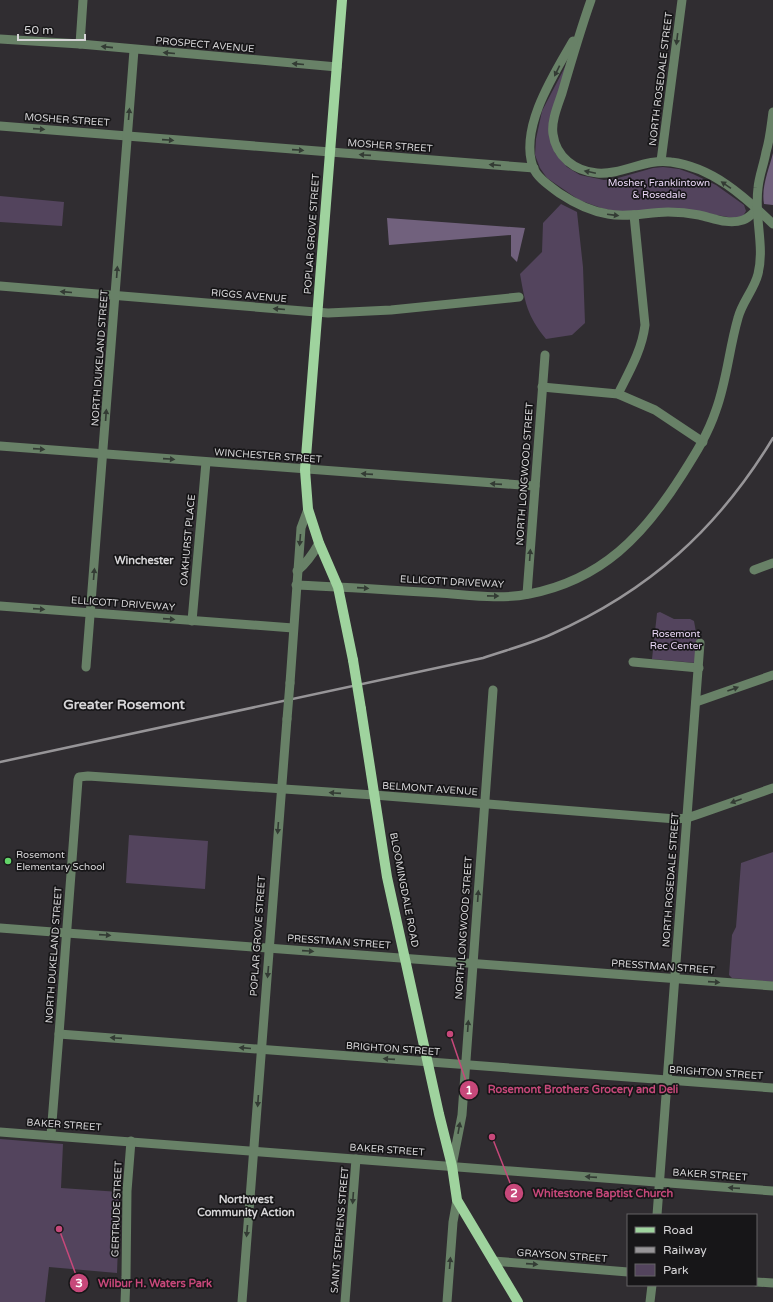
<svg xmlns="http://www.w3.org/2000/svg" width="773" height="1302" font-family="'Varela Round',sans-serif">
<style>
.green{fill:#53445d}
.forest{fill:#71617d}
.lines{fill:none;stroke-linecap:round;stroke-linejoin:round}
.minor{stroke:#688167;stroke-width:9}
.major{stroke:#9fd39e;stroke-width:10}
.rail{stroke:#979598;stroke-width:2.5}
.minor-bridge{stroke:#688167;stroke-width:9}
.major-bridge{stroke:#9fd39e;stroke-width:10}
.oneway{fill:#333b34}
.poi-dot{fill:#63d469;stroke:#171618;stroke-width:1.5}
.labels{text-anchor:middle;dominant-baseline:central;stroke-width:3.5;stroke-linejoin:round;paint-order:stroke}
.street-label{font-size:10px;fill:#d7d6d8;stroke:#171618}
.park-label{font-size:10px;fill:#ebd8f8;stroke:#171618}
.poi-label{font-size:10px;fill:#d7d6d8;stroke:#171618;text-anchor:start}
.neighbourhood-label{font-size:11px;font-weight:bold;fill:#d7d6d8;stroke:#171618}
.district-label{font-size:14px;font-weight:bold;fill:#d7d6d8;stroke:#171618}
.leader{fill:none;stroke:#c7487a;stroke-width:1.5}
.callout-dot{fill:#c7487a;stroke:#171618;stroke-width:1.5}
.mark-label{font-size:12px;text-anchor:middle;font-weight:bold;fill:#fff}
.callout-label{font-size:11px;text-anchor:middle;font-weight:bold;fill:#c7487a;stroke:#171618;stroke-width:3.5;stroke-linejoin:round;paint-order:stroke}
</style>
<rect width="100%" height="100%" fill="#302d31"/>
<g class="green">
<path d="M566,65L549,133L555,153L567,167L580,175L604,180L618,178L653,168L663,167L679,169L693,174L716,185L744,205L746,211L743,216L734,218L680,209L621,212L604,209L579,200L547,178L540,168L535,155L536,139L542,111Z"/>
<path d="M0,196L64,202L62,226L0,222Z"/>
<path d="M561,204L577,212L583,267L585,323L572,335L546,339C527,316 525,302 520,274L542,252L543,223Z"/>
<path d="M660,612L674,619H690L694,621L697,638L696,663L652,659L657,613Z"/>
<path d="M129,835L208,841L205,889L126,883Z"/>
<path d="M773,852V982L732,978L729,975L732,935L736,927L741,863Z"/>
<path d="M0,1139L63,1144L61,1188L120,1192L117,1273L49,1267L45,1302H0Z"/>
</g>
<g class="forest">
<path d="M773,153V205L764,204C761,187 769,169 773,153Z"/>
<path d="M387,218L525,228L517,262L511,256V235L389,245Z"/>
</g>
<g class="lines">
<g class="minor">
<path d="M591,0C580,31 571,62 562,93C558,105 551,121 553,134C556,157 575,171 597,173C623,175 645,158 671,162C712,167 744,196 773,224"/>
<path d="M0,39L80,44L337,67"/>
<path d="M573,41C554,74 519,128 533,167C537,178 550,186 559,193C574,203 589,211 608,214C628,218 648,212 668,212C679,212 689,213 699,215C713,218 728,225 743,220C749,218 753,213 757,209"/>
<path d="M80,44L83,0"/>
<path d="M0,126L534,168"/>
<path d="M661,161L682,0"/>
<path d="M0,286L328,313L391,310L519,297"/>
<path d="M542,387L618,394L655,410L703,442"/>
<path d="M618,394C629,372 642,350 645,325L634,215"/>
<path d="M0,446L535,486"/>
<path d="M754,570L773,563"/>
<path d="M297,571C307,563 313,554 319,543"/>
<path d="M296,585C344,587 391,590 439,593C469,595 500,600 529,594C602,580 644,535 682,475C696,453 708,434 716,410C727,380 729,349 738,318C742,302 754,290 758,274C765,246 754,217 758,188C759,176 764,164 766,152C770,139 771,126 773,112"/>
<path d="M527,594L545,355"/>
<path d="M0,606L293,628"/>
<path d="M192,621L206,462"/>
<path d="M633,662L699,668"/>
<path d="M86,667L134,50"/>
<path d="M290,683L301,528L308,509"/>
<path d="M696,702L773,675"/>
<path d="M0,928L773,986"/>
<path d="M59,1034L773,1088"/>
<path d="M0,1132L773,1191"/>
<path d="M51,1135L59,1034L78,780L79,777L88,776L374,795L676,819L687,818L699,814L773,788"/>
<path d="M452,1166L462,1115L493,690"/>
<path d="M657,1215L700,643"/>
<path d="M493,1261L628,1272"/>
<path d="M756,1282L773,1283"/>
<path d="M125,1302L126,1277L127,1191L131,1141"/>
<path d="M242,1302L287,719"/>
<path d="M345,1302L356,1159"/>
<path d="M447,1302L453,1222L457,1200"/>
<path d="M650,1302L652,1285"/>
</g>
<g class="major">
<path d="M342,0L305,470L308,509L319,543L338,587L353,660"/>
<path d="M361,709L387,877L439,1114L452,1166L457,1200L518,1302"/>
</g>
<path class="rail" d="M0,762L483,658C506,650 530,644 552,634C649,591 718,529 773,438"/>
<path class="minor-bridge" d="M287,719L290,683"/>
<path class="major-bridge" d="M353,660L361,709"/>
</g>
<defs><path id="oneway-solid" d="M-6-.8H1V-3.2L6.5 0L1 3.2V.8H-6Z"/></defs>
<g class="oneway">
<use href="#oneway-solid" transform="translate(677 39) rotate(97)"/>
<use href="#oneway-solid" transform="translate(107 47) rotate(-174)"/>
<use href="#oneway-solid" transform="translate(169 53) rotate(-175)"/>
<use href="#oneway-solid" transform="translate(298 64) rotate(-175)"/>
<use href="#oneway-solid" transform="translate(557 71) rotate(116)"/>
<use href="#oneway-solid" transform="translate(129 114) rotate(-85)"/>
<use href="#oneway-solid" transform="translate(39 129) rotate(4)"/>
<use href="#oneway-solid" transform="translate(168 140) rotate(4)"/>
<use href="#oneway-solid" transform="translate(298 150) rotate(4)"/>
<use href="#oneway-solid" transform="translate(365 155) rotate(-176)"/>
<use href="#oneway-solid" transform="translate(495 165) rotate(-175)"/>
<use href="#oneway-solid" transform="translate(590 172) rotate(-168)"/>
<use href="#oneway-solid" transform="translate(726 185) rotate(-146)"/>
<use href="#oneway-solid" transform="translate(613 215) rotate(7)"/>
<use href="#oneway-solid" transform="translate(117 272) rotate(-86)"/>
<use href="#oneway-solid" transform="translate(66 292) rotate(-175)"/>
<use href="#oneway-solid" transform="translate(279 309) rotate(-175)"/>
<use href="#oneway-solid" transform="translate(106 415) rotate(-86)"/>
<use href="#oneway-solid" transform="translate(39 449) rotate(4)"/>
<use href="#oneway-solid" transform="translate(169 459) rotate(4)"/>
<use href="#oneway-solid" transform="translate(367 474) rotate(-176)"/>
<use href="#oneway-solid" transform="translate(496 484) rotate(-176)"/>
<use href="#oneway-solid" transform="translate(300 540) rotate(95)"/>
<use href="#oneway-solid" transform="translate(530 555) rotate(-86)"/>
<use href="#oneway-solid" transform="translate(94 574) rotate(-85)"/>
<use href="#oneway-solid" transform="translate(363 588) rotate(4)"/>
<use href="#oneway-solid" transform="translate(493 596) rotate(1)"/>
<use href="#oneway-solid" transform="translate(39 609) rotate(4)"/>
<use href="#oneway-solid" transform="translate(169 619) rotate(4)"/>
<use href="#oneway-solid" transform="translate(733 689) rotate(-20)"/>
<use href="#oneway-solid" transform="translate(335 793) rotate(-176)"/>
<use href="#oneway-solid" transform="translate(736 801) rotate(160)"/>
<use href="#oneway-solid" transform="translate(278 828) rotate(94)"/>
<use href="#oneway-solid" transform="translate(478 896) rotate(-86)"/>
<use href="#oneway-solid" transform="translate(105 935) rotate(4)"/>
<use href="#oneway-solid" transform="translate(308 951) rotate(4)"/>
<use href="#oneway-solid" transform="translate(268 972) rotate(95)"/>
<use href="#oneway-solid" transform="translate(714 982) rotate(4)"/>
<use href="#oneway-solid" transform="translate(468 1026) rotate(-86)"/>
<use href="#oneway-solid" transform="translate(116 1038) rotate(-176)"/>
<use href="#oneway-solid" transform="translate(245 1048) rotate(-175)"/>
<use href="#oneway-solid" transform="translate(389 1059) rotate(-176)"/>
<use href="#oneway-solid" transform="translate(258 1101) rotate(94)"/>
<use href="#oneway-solid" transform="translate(459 1128) rotate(-80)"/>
<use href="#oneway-solid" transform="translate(591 1177) rotate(-176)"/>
<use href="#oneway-solid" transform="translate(734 1188) rotate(-176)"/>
<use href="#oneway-solid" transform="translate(353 1198) rotate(94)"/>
<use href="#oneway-solid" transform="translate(247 1231) rotate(95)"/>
<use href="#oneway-solid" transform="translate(450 1263) rotate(-85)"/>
<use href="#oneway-solid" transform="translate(532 1264) rotate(4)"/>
</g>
<circle class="poi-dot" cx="8" cy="861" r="4"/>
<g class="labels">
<g class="street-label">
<text transform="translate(205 45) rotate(5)">PROSPECT AVENUE</text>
<text transform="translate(661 79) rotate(-83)">NORTH ROSEDALE STREET</text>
<text transform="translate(67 120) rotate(4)">MOSHER STREET</text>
<text transform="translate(390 146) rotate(4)">MOSHER STREET</text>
<text transform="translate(312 234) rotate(-86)">POPLAR GROVE STREET</text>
<text transform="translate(249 296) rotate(5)">RIGGS AVENUE</text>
<text transform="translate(100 358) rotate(-86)">NORTH DUKELAND STREET</text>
<text transform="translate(268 456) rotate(4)">WINCHESTER STREET</text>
<text transform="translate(525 474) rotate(-86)">NORTH LONGWOOD STREET</text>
<text transform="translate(188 540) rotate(-85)">OAKHURST PLACE</text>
<text transform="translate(452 582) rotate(3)">ELLICOTT DRIVEWAY</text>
<text transform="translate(123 604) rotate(4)">ELLICOTT DRIVEWAY</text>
<text transform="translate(430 789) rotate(4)">BELMONT AVENUE</text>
<text transform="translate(671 880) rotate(-86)">NORTH ROSEDALE STREET</text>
<text transform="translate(404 890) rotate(79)">BLOOMINGDALE ROAD</text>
<text transform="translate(464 928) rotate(-86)">NORTH LONGWOOD STREET</text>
<text transform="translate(258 936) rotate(-86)">POPLAR GROVE STREET</text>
<text transform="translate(339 942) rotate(4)">PRESSTMAN STREET</text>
<text transform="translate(54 955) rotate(-86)">NORTH DUKELAND STREET</text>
<text transform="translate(663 967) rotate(4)">PRESSTMAN STREET</text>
<text transform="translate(393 1049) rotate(4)">BRIGHTON STREET</text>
<text transform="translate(716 1073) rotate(4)">BRIGHTON STREET</text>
<text transform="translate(64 1125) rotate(4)">BAKER STREET</text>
<text transform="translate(387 1150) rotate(4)">BAKER STREET</text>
<text transform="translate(710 1175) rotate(4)">BAKER STREET</text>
<text transform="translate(117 1209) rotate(-88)">GERTRUDE STREET</text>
<text transform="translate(340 1230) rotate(-85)">SAINT STEPHENS STREET</text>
<text transform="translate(562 1256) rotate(4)">GRAYSON STREET</text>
</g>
<g class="park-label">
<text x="659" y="183">Mosher, Franklintown<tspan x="659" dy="12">&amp; Rosedale</tspan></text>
<text x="676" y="634">Rosemont<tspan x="676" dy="12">Rec Center</tspan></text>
</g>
<g class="poi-label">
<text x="16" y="855">Rosemont<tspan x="16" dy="12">Elementary School</tspan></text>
</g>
<g class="neighbourhood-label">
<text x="144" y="560">Winchester</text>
<text x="246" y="1199">Northwest<tspan x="246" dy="13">Community Action</tspan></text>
</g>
<g class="district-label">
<text x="124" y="704">Greater Rosemont</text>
</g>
</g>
<path class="leader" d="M450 1034L469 1090M492 1137L514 1193M59 1229L79 1283"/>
<g class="callout-dot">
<circle cx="450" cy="1034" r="4"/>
<circle cx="492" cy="1137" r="4"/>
<circle cx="59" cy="1229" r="4"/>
<circle cx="469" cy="1090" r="10"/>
<circle cx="514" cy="1193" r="10"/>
<circle cx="79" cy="1283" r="10"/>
</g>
<g class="mark-label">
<text x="469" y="1094">1</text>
<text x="514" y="1197">2</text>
<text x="79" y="1287">3</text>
</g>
<g class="callout-label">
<text x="583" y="1093">Rosemont Brothers Grocery and Deli</text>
<text x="603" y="1197">Whitestone Baptist Church</text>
<text x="155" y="1287">Wilbur H. Waters Park</text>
</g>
<rect x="627" y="1214" width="130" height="72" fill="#171618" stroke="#646365"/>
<rect x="635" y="1227" width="20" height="6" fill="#9fd39e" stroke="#646365"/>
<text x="663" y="1234" font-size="12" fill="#d7d6d8">Road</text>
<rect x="635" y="1247" width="20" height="6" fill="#979598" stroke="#646365"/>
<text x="663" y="1254" font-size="12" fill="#d7d6d8">Railway</text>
<rect x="635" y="1264" width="20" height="12" fill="#53445d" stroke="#646365"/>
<text x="663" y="1274" font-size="12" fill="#d7d6d8">Park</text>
<path d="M18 34v6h67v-6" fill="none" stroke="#d7d6d8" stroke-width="2"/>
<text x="24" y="34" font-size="12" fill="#d7d6d8" stroke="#171618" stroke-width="3" paint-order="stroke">50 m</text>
</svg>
